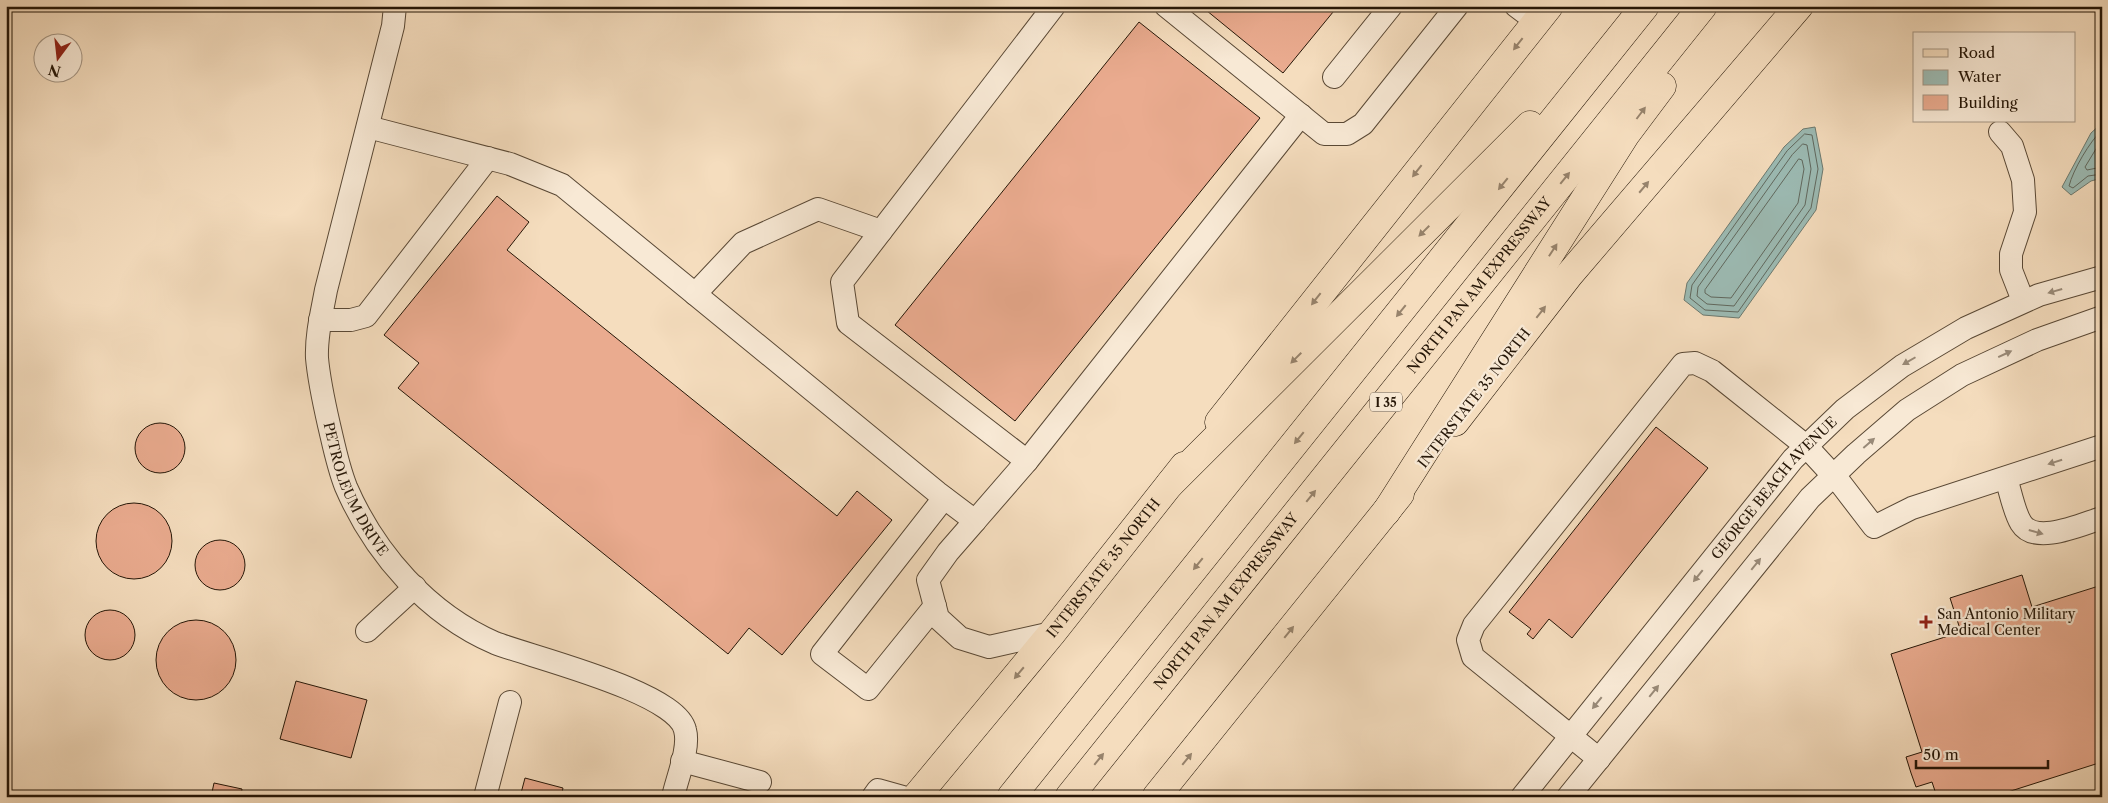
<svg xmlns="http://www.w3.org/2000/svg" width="2108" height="803" font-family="'Libre Caslon Text',serif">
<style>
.water{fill:#9cbbb4;stroke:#6c796f}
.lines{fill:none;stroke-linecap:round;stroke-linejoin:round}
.shore{stroke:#60685e;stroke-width:1}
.building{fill:#eaab8f;stroke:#251607}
.minor-casing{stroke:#594835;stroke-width:24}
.major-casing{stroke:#251607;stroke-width:29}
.highway-casing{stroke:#251607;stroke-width:29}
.minor{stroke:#f8e9d5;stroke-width:22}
.major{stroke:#f5ddbe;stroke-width:28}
.highway{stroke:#f5ddbe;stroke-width:28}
.oneway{fill:#97836c}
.oneway2{fill:#998a78}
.poi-dot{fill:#8f2418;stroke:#f8e9d5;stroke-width:2}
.labels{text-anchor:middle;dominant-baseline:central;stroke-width:4.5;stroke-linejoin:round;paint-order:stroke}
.shield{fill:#f8e9d5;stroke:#645545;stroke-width:1}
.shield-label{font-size:12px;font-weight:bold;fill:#251607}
.street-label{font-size:14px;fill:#251607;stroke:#f8e9d5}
.poi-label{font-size:14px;fill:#251607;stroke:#f8e9d5;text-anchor:start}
</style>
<rect width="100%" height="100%" fill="#f5ddbe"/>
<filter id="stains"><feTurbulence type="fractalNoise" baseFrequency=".004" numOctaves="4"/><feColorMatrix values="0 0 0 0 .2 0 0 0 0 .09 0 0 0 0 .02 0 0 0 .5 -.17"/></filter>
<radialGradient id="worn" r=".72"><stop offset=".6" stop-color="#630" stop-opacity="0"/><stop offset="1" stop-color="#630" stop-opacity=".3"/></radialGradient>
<g class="water">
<path d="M2102,123V178L2091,181L2071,195L2062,187L2091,133Z"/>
<path d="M1815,127L1823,169L1816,210L1739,318L1703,315L1684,300L1687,283L1784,147L1803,129Z"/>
</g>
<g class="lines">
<g class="shore">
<path d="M2102,130C2090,141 2073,170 2069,186L2073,188L2088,176L2102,174"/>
<path d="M1805,134L1812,135L1818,169L1811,208L1738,312L1705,310L1690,298L1692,285L1787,151Z"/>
<path d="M2102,139L2085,167L2087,170L2102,167"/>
<path d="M1803,144L1807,145L1811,169L1805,205L1734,306L1707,304L1697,296L1698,287L1792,155Z"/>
<path d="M1799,159L1802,160L1804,169L1798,203L1731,298L1711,297L1705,293V290Z"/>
</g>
</g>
<g class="building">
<path d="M1201,6H1338L1283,73Z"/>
<path d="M1139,22L1260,118L1015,421L895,325Z"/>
<path d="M497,196L529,222L507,250L837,516L857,491L892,520L782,655L749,628L728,654L398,388L419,363L384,335Z"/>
<circle cx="160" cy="448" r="25"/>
<path d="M1656,427L1708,468L1572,638L1549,619L1533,639L1527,634L1531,629L1509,612Z"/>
<circle cx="134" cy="541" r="38"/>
<circle cx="220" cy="565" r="25"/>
<path d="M2022,575L2032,607L2102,585V762L1992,797H1937L1932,782L1916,787L1911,773L1906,757L1922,752L1891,654L1961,632L1950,598Z"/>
<circle cx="110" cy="635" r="25"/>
<circle cx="196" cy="660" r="40"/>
<path d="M296,681L367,700L351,758L280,739Z"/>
<path d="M525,778L563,788L561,797H520Z"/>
<path d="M214,783L242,789L241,797H211Z"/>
</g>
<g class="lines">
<defs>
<g id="minor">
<path id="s1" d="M395,6L393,26L326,290C322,312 316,335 317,358C319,381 324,403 329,425C334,446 338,467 346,487C375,554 428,614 495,643C531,657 677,692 685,730C690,748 677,778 673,797"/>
<path d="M1054,6L842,282L848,323L1027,461L1301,115"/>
<path d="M1166,6L1324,134H1347L1363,124L1457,6"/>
<path d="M1516,6L1536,21"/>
<path d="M1334,77L1391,6"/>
<path d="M368,127L510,164L562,185L938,493L975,521L948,552L928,580L938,618L960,638L989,647L1052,633"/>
<path d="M2000,132L2012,146L2023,180L2025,212L2011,254V270L2020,293"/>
<path d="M695,294L743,243L818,209L881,231"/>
<path d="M320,320H351L366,316L488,158"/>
<path d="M2006,478C2010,490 2014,512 2021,523C2035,546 2082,524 2102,518"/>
<path d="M975,521L1027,461"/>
<path d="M935,606L868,689L822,654L944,498"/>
<path d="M367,631L415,587"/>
<path d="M1599,759L1473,657L1468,640L1474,625L1683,364L1695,363L1712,371L1806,446L1841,484L1874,527L1912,508L2102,446"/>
<path d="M682,761L760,782"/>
<path d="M485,797L510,702"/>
<path d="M873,797L878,790L903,797"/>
<path id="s2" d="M1522,797L1793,459L1845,409L1902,366L1966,328L2039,295L2102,277"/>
<path d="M1568,797L1810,498L1856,454L1907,410L1962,375L2037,340L2102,317"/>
</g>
<g id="major">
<path d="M1219,422L1549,6"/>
<path d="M1455,422L1569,275L1799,6"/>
<path id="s3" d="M916,797L1052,633L1184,466"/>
<path d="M1156,797L1400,494"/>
</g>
<g id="highway">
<path d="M1170,484L1530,125"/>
<path d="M1386,512L1626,134L1662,86"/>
<path d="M1011,797L1645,6"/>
<path id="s4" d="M1069,797L1703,6"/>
</g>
</defs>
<use href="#minor" class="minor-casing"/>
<use href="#major" class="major-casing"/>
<use href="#highway" class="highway-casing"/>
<use href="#minor" class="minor"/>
<use href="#major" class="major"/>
<use href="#highway" class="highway"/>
</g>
<defs><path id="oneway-solid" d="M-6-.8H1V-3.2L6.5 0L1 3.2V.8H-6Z" transform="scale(1.25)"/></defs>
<g class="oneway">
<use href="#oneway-solid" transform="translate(1518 44) rotate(128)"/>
<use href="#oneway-solid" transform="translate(1641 113) rotate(-53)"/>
<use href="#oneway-solid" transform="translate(1417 171) rotate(128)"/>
<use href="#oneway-solid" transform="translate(1565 178) rotate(-51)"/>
<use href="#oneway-solid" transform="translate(1503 184) rotate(129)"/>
<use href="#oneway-solid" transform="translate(1644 187) rotate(-50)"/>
<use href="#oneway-solid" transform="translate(1424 231) rotate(135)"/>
<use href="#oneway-solid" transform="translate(1553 250) rotate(-57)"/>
<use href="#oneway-solid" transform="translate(1316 299) rotate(128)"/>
<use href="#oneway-solid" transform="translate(1401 311) rotate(129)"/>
<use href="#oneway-solid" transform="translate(1541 312) rotate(-52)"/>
<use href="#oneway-solid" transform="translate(1296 358) rotate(135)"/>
<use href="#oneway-solid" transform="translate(1299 438) rotate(129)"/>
<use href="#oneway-solid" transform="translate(1311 496) rotate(-51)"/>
<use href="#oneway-solid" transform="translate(1198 564) rotate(129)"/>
<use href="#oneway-solid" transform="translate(1289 632) rotate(-51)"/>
<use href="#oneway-solid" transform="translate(1019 673) rotate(130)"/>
<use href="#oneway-solid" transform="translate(1099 759) rotate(-51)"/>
<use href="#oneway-solid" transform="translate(1187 759) rotate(-51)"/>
</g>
<g class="oneway2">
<use href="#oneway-solid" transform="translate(2055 291) rotate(164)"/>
<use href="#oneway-solid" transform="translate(2005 354) rotate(-25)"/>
<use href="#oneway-solid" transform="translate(1909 361) rotate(150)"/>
<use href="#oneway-solid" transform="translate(1869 443) rotate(-41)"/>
<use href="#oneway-solid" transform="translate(2055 462) rotate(162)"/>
<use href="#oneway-solid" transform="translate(2036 532) rotate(16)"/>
<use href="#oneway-solid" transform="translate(1756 564) rotate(-51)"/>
<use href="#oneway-solid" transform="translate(1698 576) rotate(129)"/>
<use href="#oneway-solid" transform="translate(1654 691) rotate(-51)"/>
<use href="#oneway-solid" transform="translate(1597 703) rotate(129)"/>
</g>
<path class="poi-dot" d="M1923.5 614.5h5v5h5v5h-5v5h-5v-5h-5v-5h5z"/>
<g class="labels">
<rect class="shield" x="1370" y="392.5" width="32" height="19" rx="4"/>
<g class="shield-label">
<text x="1386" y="402">I 35</text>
</g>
<g class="street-label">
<text stroke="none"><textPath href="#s4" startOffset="656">NORTH PAN AM EXPRESSWAY</textPath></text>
<text transform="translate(1474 398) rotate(-52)">INTERSTATE 35 NORTH</text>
<text stroke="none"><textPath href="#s1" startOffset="499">PETROLEUM DRIVE</textPath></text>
<text stroke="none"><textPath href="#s2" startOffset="399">GEORGE BEACH AVENUE</textPath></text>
<text stroke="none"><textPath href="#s3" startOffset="296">INTERSTATE 35 NORTH</textPath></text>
<text stroke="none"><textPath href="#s4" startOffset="251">NORTH PAN AM EXPRESSWAY</textPath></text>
</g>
<g class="poi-label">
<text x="1937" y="614">San Antonio Military<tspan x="1937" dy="16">Medical Center</tspan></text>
</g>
</g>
<rect width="2108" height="803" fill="none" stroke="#f5ddbe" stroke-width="25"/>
<rect x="8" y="8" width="2093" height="788" fill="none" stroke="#251607" stroke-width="2.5"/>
<rect x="12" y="12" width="2083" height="778" fill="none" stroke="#251607"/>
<rect x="1913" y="32" width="162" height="90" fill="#f8e9d5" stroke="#a49583"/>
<rect x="1923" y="49" width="25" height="8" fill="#f5ddbe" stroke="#a49583"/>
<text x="1958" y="58" font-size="15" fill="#251607">Road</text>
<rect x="1923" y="70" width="25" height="15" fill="#9cbbb4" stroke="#a49583"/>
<text x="1958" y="82" font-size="15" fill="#251607">Water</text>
<rect x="1923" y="95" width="25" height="15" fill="#eaab8f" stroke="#a49583"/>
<text x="1958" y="108" font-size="15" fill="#251607">Building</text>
<g transform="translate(58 58) rotate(195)"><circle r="24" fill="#f8e9d5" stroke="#a49583"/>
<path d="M0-4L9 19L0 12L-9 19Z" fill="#8f2418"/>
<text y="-8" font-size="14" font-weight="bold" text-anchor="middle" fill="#251607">N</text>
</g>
<path d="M1916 760v8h132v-8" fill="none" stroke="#251607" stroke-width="2.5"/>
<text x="1923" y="760" font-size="15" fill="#251607" stroke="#f8e9d5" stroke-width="4" paint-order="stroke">50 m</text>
<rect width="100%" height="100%" filter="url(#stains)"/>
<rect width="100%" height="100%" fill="url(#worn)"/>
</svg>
